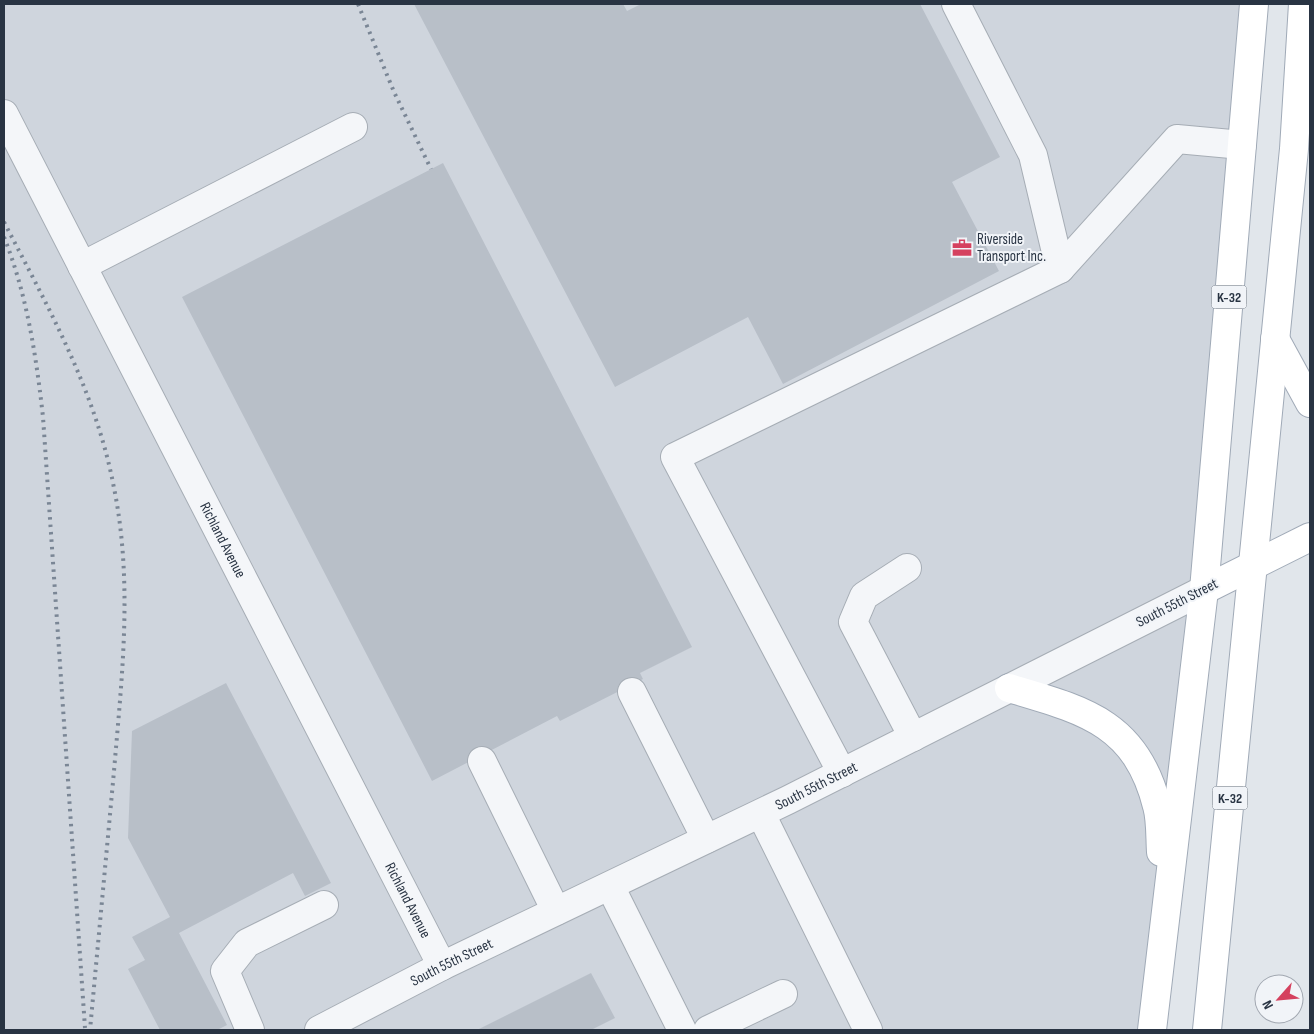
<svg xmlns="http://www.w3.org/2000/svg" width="1314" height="1034" font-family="'Sofia Sans Condensed',sans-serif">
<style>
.built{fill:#cfd5dd}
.building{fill:#b8bfc8}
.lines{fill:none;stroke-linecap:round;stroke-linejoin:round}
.minor-casing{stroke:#a6adb5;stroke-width:30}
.major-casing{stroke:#a0aab7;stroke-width:30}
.minor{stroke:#f4f6f9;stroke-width:28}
.major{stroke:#fff;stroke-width:28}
.rail{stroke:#7a8695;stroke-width:4;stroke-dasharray:2.5 5;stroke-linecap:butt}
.labels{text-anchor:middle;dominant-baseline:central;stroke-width:4;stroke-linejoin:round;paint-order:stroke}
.shield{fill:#f1f4f8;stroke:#656e79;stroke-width:1}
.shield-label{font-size:14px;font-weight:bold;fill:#293443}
.poi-label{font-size:15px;fill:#293443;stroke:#f1f4f8;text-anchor:start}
.street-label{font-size:15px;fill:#293443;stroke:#f1f4f8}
</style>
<rect width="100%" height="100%" fill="#e1e6eb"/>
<path class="built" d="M4,4H1253L1153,1030H4Z"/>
<g class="building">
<path d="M414,4H623L627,11L641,4H920L1000,157L952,182L999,271L783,384L748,317L615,387Z"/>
<path d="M443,163L692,647L640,673L643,679L560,721L557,716L432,781L182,297Z"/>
<path d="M226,683L331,883L305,896L293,873L179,933L227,1025L217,1030H160L128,969L145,960L132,937L170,917L128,838L132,731Z"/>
<path d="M591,973L615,1018L591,1030H477Z"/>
</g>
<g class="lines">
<defs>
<g id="minor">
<path d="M956,4L1033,155L1060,269"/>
<path id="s1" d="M4,114L442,966"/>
<path d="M82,266L353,127"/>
<path d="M907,568L864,596L853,622L913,737"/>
<path d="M632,692L706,839"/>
<path d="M482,761L556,911"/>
<path d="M842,773L675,457L1060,269L1177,139L1242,145"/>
<path d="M761,814L868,1030"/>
<path d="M610,886L682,1030"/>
<path d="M250,1030L225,971L247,943L324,905"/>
<path id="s2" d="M319,1030L442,966L788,800L1204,590"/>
<path d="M708,1030L783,994"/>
</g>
<g id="major">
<path d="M1275,339L1310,403"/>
<path d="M1204,590L1310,537"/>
<path d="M1009,688C1083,710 1136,722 1157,806C1161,820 1160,837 1161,852"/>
<path d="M1152,1030L1204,590L1254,4"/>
<path d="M1207,1030L1294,149L1303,4"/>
</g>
</defs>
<use href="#minor" class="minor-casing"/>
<use href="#major" class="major-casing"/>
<use href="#minor" class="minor"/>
<use href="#major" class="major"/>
<g class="rail">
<path d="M358,4L394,92L431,169"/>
<path d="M4,222C48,307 96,392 114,488C133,582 122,676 114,771C106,858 98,944 90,1030"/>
<path d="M4,237C27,295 36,355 43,417L85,1028"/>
</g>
</g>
<defs>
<symbol id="office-bare" viewBox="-9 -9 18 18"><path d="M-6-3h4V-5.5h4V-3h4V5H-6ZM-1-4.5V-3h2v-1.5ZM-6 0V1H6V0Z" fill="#d5415f" stroke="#f1f4f8" stroke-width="2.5" paint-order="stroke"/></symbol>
</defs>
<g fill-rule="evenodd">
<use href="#office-bare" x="948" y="234" width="28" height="28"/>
</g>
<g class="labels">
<g class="shield">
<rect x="1211.5" y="285.5" width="35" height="23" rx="4"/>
<rect x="1212.5" y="786.5" width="35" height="23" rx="4"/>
</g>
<g class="shield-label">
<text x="1229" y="297">K-32</text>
<text x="1230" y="798">K-32</text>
</g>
<g class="poi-label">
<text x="977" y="239">Riverside<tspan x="977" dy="17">Transport Inc.</tspan></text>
</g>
<g class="street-label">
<text stroke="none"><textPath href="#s1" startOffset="479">Richland Avenue</textPath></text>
<text transform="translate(1177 603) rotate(-27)">South 55th Street</text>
<text stroke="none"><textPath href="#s2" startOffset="554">South 55th Street</textPath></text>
<text stroke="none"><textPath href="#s1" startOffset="884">Richland Avenue</textPath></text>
<text stroke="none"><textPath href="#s2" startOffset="149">South 55th Street</textPath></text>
</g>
</g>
<rect width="1314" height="1034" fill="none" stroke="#293443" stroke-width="10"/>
<g transform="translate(1279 999) rotate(243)"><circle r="24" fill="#f1f4f8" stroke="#a1a7b0"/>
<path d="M0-4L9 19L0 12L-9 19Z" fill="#d5415f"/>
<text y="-8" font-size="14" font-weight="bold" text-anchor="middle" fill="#293443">N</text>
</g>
</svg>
